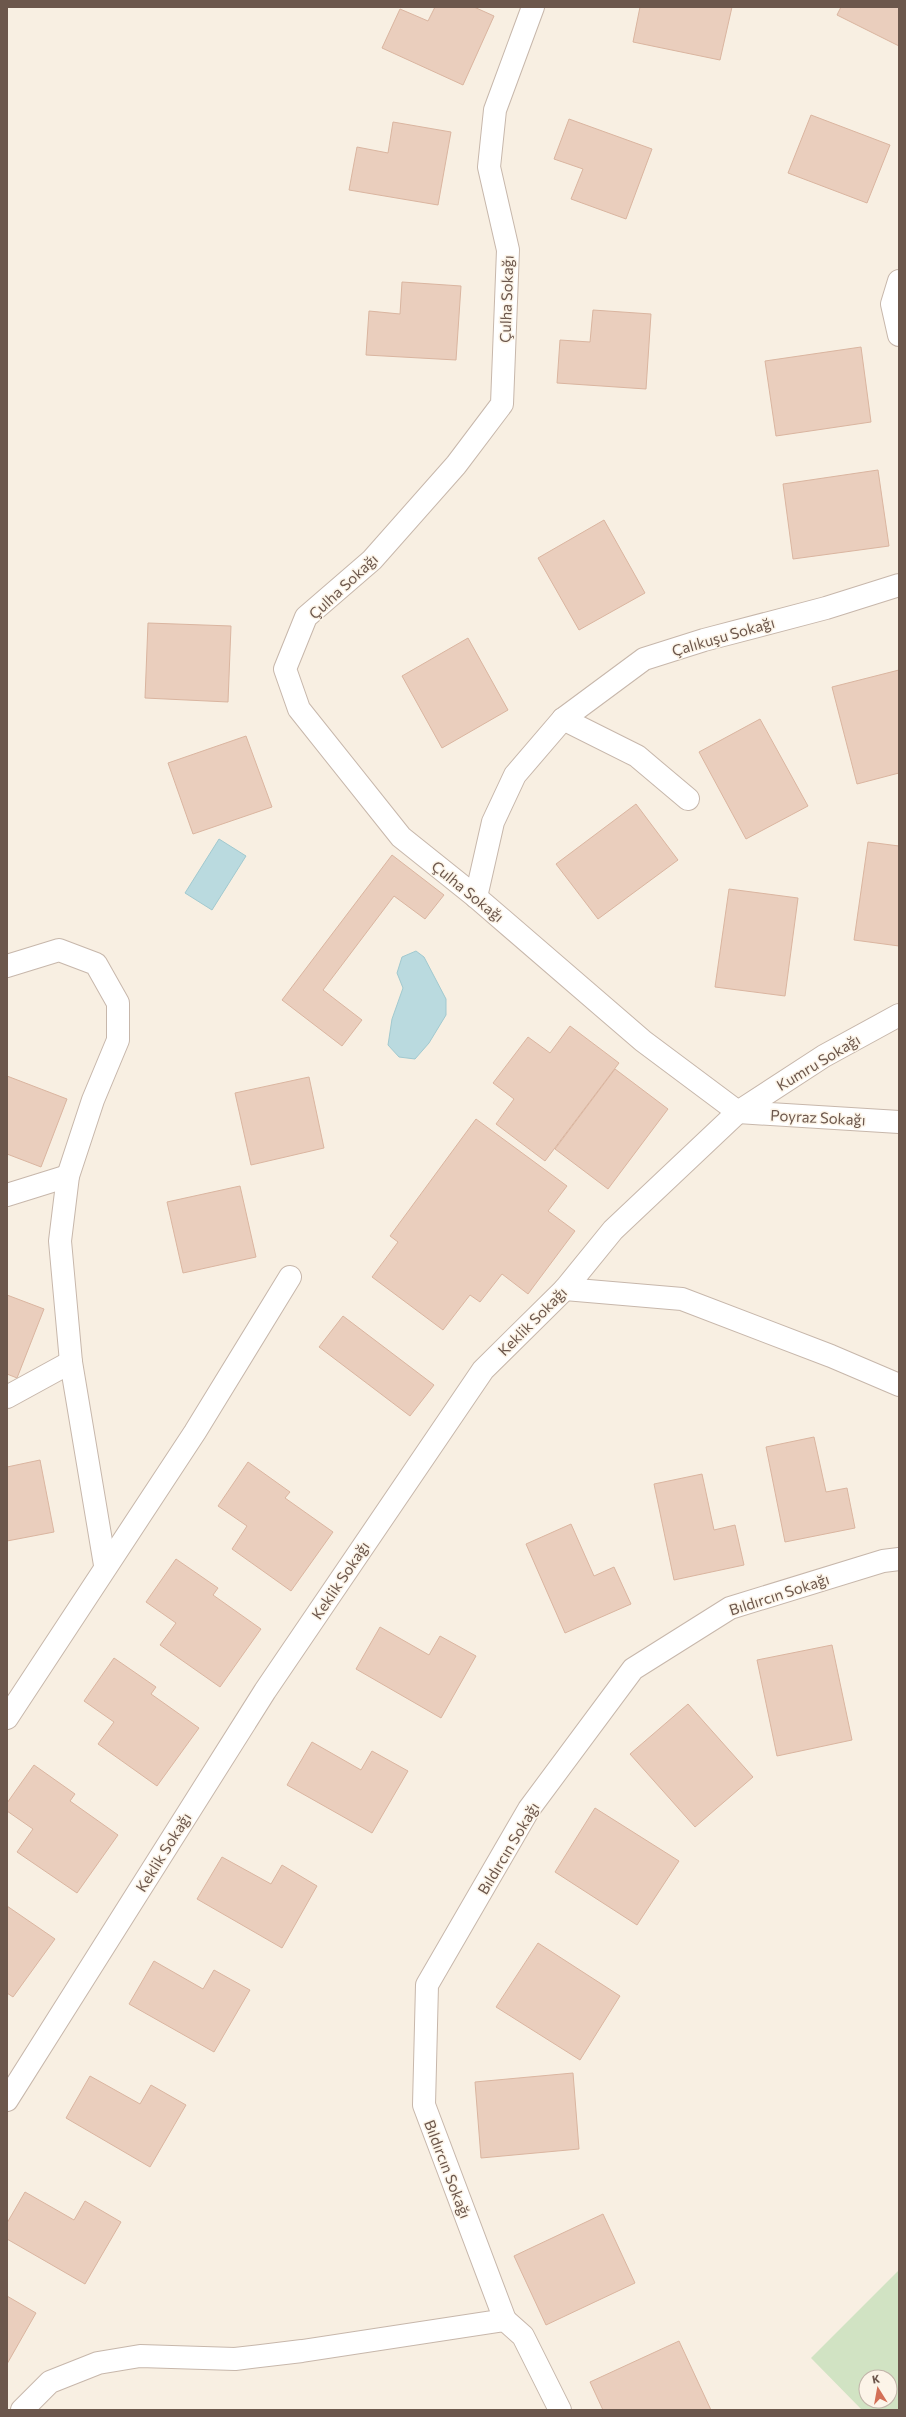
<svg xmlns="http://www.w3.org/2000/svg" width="906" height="2417" font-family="Commissioner,sans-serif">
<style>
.green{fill:#d1e3c3;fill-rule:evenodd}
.water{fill:#badadf;stroke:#a1c9cf}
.building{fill:#eacebd;stroke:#dab5a0}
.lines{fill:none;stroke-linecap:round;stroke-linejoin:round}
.minor-casing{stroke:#c7b7ab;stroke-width:24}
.minor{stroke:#fff;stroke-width:22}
.labels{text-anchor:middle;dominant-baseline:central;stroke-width:3;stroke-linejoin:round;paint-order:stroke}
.street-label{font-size:15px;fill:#6c574c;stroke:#fcf4e8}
</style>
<rect width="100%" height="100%" fill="#f8efe2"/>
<path class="green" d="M899,2270V2410H862L811,2358ZM866,2377H890V2401H866Z"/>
<g class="water">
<path d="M219,839L246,856L212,910L185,893Z"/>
<path d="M416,951L424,957L446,999V1015L429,1043L415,1059L399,1057L388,1045L392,1019L403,988L397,973L402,957Z"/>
</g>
<g class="building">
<path d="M435,7H474L494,16L463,85L382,48L400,9L428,21Z"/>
<path d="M640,7H732L720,60L633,42Z"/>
<path d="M841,7H899V46L837,15Z"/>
<path d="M811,115L890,145L867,203L788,173Z"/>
<path d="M569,119L652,149L626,219L571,199L583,169L554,159Z"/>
<path d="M393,122L451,132L438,205L349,190L357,147L388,153Z"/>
<path d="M402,282L461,286L456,360L366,355L369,311L400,314Z"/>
<path d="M593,310L651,314L646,389L557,383L560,340L590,342Z"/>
<path d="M861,347L871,422L776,436L765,361Z"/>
<path d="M878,470L889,546L793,559L783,484Z"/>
<path d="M604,520L645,593L579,630L538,558Z"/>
<path d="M148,623L231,626L228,702L145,698Z"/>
<path d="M468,638L508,710L442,748L402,676Z"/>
<path d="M899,670V773L857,784L832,687Z"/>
<path d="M760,719L808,806L746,839L699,752Z"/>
<path d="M246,736L272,807L193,834L168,763Z"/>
<path d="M636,804L678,860L598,919L556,864Z"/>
<path d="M868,842L899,846V946L854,940Z"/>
<path d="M392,855L444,895L425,919L394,896L323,990L362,1020L342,1046L282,1000Z"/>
<path d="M729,889L798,898L785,996L715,987Z"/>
<path d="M570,1026L619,1063L545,1161L496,1124L514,1099L493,1083L528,1037L550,1053Z"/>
<path d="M615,1069L668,1109L608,1189L555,1149Z"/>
<path d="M7,1076L67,1099L41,1167L7,1154Z"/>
<path d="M309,1077L324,1148L251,1165L235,1093Z"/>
<path d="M476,1119L567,1186L548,1211L575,1231L528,1294L502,1274L480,1302L470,1295L443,1330L372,1277L398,1242L390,1236Z"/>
<path d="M240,1186L256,1257L183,1273L167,1202Z"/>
<path d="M7,1295L44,1309L17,1378L7,1374Z"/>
<path d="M343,1316L434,1385L410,1416L319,1347Z"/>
<path d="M814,1437L826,1492L847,1488L855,1528L785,1542L766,1447Z"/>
<path d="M40,1460L54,1532L7,1541V1467Z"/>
<path d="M248,1462L290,1492L285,1498L333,1532L291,1591L232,1549L247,1526L218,1506Z"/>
<path d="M702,1474L714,1530L735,1525L744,1565L674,1580L654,1484Z"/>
<path d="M571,1524L594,1576L614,1567L631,1604L565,1633L526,1544Z"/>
<path d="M176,1559L218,1588L213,1595L261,1629L220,1687L160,1645L176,1623L146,1602Z"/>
<path d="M380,1627L429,1655L440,1636L476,1656L441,1718L356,1669Z"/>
<path d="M832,1645L852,1740L777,1756L757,1660Z"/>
<path d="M114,1658L156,1687L151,1694L199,1728L157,1786L98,1744L114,1722L84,1701Z"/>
<path d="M688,1704L753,1777L695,1827L630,1754Z"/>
<path d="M312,1742L361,1770L372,1751L408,1771L372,1833L287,1785Z"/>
<path d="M34,1765L75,1794L70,1801L118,1835L77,1893L17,1852L33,1829L7,1811V1803Z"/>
<path d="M595,1808L679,1861L637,1925L555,1872Z"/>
<path d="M222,1857L271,1884L282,1865L317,1886L282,1948L197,1899Z"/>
<path d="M7,1906L55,1939L13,1997L7,1993Z"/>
<path d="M538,1943L620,1996L580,2060L496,2007Z"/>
<path d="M154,1961L203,1989L214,1970L250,1990L214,2052L129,2004Z"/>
<path d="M573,2073L579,2149L481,2158L475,2082Z"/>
<path d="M90,2076L140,2104L151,2085L186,2105L150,2167L66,2118Z"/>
<path d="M25,2192L74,2220L85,2201L121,2222L85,2284L7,2239V2223Z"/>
<path d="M603,2214L635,2283L546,2325L514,2256Z"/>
<path d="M7,2296L36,2313L7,2364Z"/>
<path d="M679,2341L711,2410H603L590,2382Z"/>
</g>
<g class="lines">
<defs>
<g id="minor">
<path d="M533,7L495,110L489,167L508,250L502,404L456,465L372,560L306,617L285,669L299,709L401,837L476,897L643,1041L738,1112"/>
<path d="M899,281L892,304L899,335"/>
<path d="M563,719L637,756L688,799"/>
<path d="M476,897L493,822L515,775L563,719L644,659L704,640L826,608L899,585"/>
<path d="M7,966L59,950L96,964L118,1003V1040L93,1100L68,1176L60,1241L71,1362L105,1565"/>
<path d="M738,1112L899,1122"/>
<path d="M7,1195L68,1176"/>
<path d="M565,1289L682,1299L831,1356L899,1385"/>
<path d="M7,1397L71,1362"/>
<path d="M7,1718L195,1432L290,1277"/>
<path d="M7,2100L265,1691L483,1370L565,1289L613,1230L738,1112L824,1056L899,1015"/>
<path d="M505,2320L424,2105L427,1985L529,1809L633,1669L730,1608L883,1561L899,1559"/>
<path d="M22,2410L50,2382L98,2363L140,2356L235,2359L302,2351L505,2320L523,2336L560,2410"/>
</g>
</defs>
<use href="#minor" class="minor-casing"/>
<use href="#minor" class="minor"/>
</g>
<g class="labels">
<g class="street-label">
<text transform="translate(506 299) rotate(-88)">Çulha Sokağı</text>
<text transform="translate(343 586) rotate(-43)">Çulha Sokağı</text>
<text transform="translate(723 636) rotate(-16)">Çalıkuşu Sokağı</text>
<text transform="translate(468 891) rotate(39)">Çulha Sokağı</text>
<text transform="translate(818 1062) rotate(-31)">Kumru Sokağı</text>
<text transform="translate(818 1117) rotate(3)">Poyraz Sokağı</text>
<text transform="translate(532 1321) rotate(-45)">Keklik Sokağı</text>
<text transform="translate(340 1580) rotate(-56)">Keklik Sokağı</text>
<text transform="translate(779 1594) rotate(-18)">Bıldırcın Sokağı</text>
<text transform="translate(508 1848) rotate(-59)">Bıldırcın Sokağı</text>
<text transform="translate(163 1852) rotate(-58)">Keklik Sokağı</text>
<text transform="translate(448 2169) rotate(69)">Bıldırcın Sokağı</text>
</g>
</g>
<rect width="906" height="2417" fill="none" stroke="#6c574c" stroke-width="16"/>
<g transform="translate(878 2389) rotate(349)"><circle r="19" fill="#fcf4e8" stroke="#c2b5aa"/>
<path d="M0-3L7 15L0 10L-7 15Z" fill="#d37057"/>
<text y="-6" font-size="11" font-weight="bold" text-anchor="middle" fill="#6c574c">K</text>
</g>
</svg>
